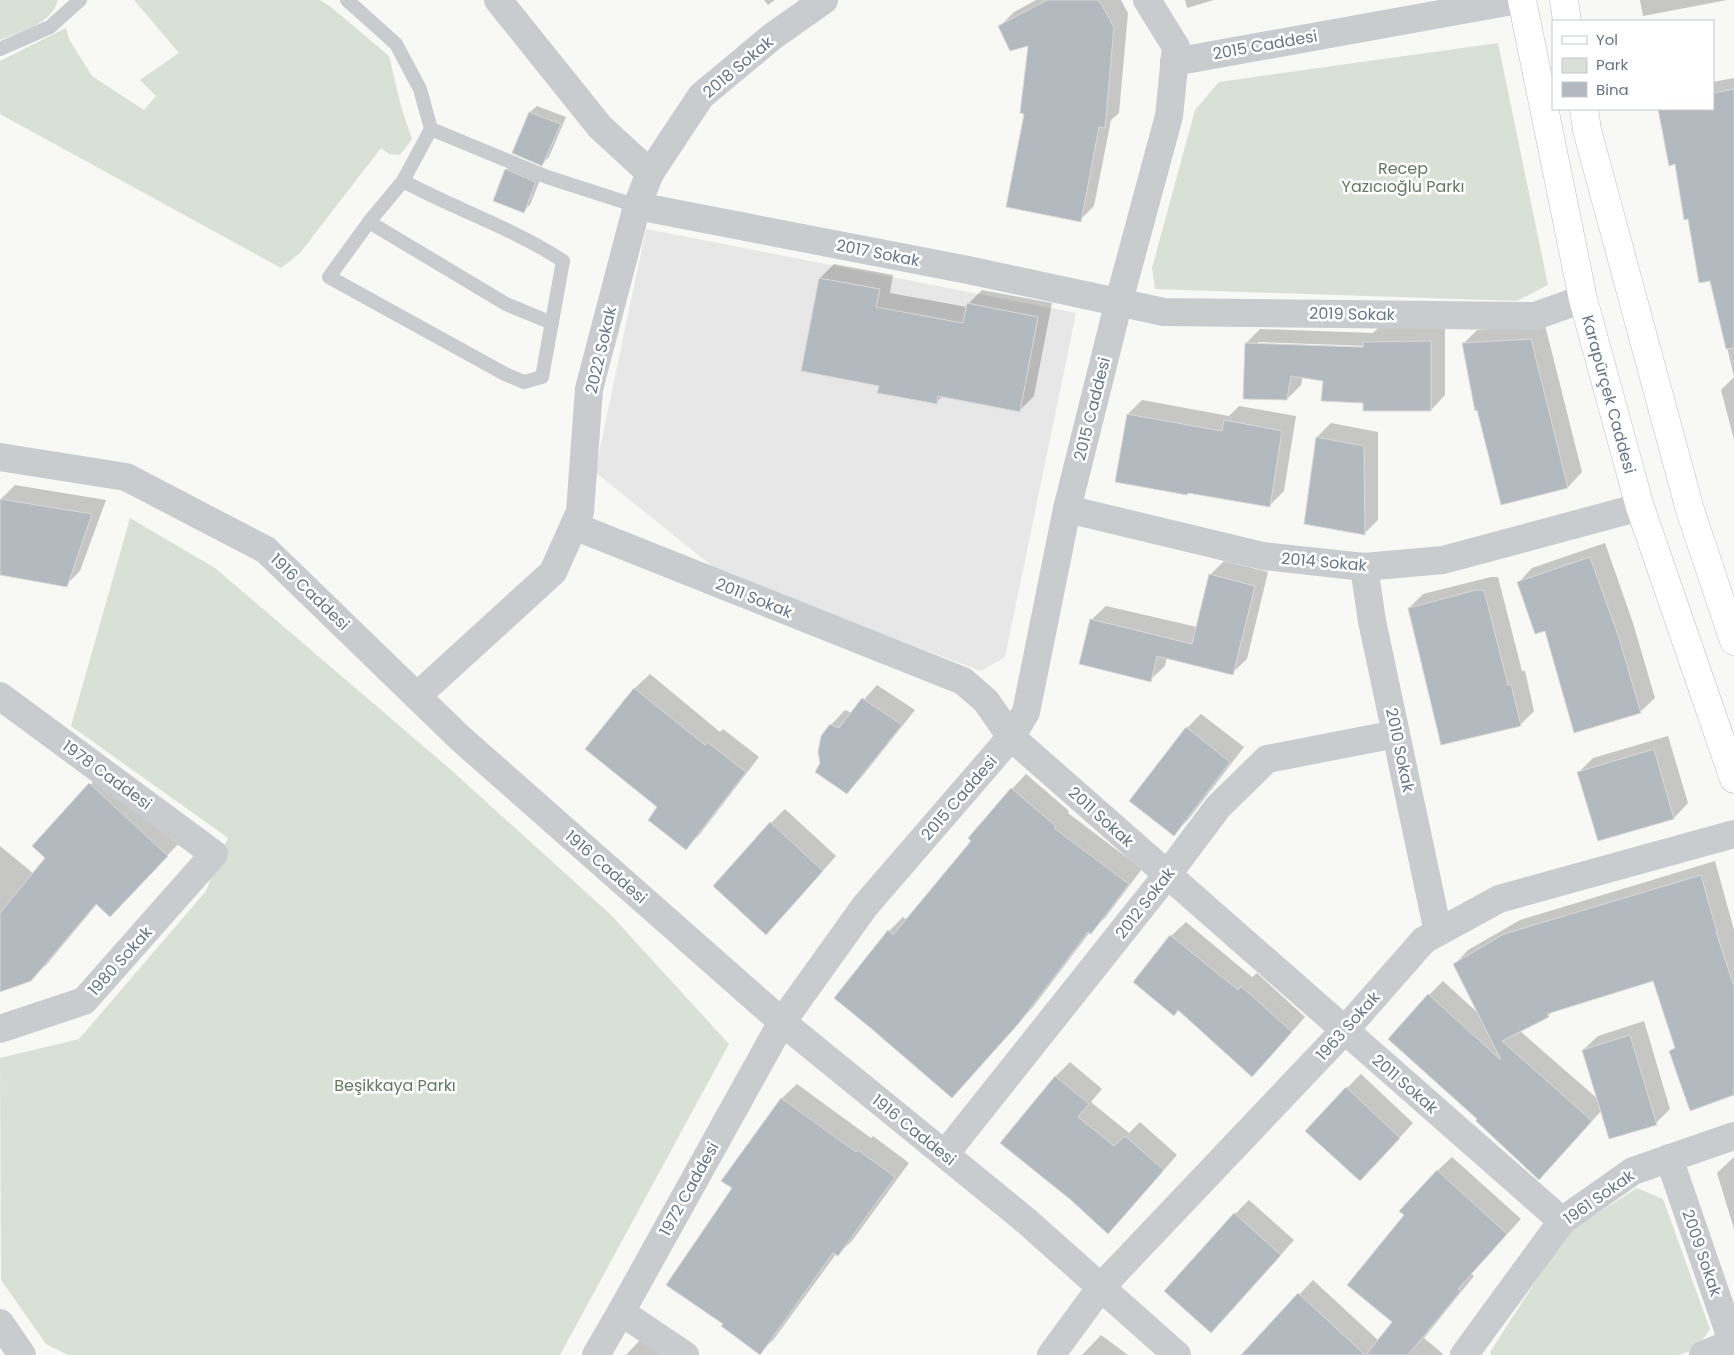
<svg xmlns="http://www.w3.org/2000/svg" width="1734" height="1355" font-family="Poppins,sans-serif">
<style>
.built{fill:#e6e7e6}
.green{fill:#d9e1d6}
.shadow{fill:#0003;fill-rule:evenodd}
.building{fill:#b3babf;stroke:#dadad8}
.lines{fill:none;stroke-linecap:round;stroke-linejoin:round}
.secondary-casing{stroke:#babfc4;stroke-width:29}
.service{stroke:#c8cccf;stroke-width:14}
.minor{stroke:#c8cccf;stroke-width:28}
.tertiary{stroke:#c8cccf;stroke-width:28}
.secondary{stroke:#fff;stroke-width:28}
.labels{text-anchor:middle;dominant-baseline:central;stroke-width:5;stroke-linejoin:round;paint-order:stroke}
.street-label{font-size:16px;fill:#657688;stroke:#fff}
.park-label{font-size:16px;fill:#637a60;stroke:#fff}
</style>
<rect width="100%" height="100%" fill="#f8f8f5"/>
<path class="built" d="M646,229L1076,313L1005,657L981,671L722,574L595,472Z"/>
<g class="green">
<path d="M0,0H58C51,25 21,31 0,40Z"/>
<path d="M134,0H320L331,7L389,56L402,110L412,139L400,155L389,154L381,148L300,253L281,268L0,114V61L66,28L69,39L92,76L144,110L156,96L140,80L179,53Z"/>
<path d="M1498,43L1548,285L1517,301L1155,289L1152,268L1195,110L1219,82Z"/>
<path d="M130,518L215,568L450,769L611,915L729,1044L560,1355H68L46,1344L1,1280L0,1058L79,1039L206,891L228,838L71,726Z"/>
<path d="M1637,1188L1663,1199L1710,1329L1696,1349L1679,1355H1491L1490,1352L1567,1233Z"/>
</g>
<g class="shadow">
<path d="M764,0H775L768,5Z"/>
<path d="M1036,0H1121L1128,13L1119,113L1111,120L1094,206L1080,220L1025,113L1029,44L1000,26L1014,12Z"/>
<path d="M1185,0H1214L1187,8Z"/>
<path d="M1640,0H1727L1643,16Z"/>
<path d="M1734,78V377L1711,279L1689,218L1676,163L1670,164L1660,109H1713V82Z"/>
<path d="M537,106L566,117L549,157L542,164L514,152L530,112Z"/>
<path d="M513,163L542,175L530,205L523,211L506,170Z"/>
<path d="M834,264L893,275L890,293L967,307L968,304L982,290L1052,303L1034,396L1020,410L943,396L936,402L880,385L820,278Z"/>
<path d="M1545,325L1582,472L1568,487L1502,504L1463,344L1477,330Z"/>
<path d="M1445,327V395L1431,410L1364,402L1325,380L1303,376L1301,385L1287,399L1246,343L1260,329L1373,333L1378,328ZM1258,342L1369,346V348L1258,344Z"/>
<path d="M1734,377V440L1721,390Z"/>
<path d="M1142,400L1229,416L1239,406L1296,416L1284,491L1269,506L1128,414Z"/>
<path d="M1331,423L1378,432V520L1364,534L1317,437Z"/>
<path d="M15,485L106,500L80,571L66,585L0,574V500Z"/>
<path d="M1605,543L1633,623L1655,698L1640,712L1546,629L1518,583L1532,568Z"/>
<path d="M1224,561L1268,572L1247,659L1232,673L1167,657L1165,666L1150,680L1091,620L1106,606L1197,627L1210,575Z"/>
<path d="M1491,577H1498L1522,671H1525L1534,711L1520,725L1409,608L1423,594Z"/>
<path d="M650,674L720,732L723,729L759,757L700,834L686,848L659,807L587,749L635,688Z"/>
<path d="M877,685L915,710L861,778L846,792L822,764L831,725L845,710L852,713Z"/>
<path d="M1201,714L1244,747L1188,820L1173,834L1187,728Z"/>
<path d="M1668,736L1688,803L1674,818L1598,840L1579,772L1593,758Z"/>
<path d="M106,768L183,839L126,899L97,904L47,964L30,980L0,990V846L34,874L47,858L34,846Z"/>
<path d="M1026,774L1069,811L1068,813L1142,869L1105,918L1090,932L1033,1007L966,1082L889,931L903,917L907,920L973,841L970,838L1012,789Z"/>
<path d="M785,809L836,856L780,919L771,823Z"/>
<path d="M1715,861L1734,930V1094L1671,1051L1676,1046L1654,979L1553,1011L1548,1016L1520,1031L1599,1100L1583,1050L1598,1036L1644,1021L1670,1109L1656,1123L1602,1110L1553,1164L1479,1118L1429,995L1443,981L1478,1013L1454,965L1468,950L1520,920Z"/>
<path d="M1186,922L1252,977L1257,973L1305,1017L1266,1061L1171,936Z"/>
<path d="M1070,1062L1102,1089L1091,1102L1129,1133L1140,1122L1177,1155L1122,1218L1108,1233L1071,1199L1002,1143L1056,1076Z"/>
<path d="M1361,1074L1413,1123L1374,1166L1347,1088Z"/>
<path d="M797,1084L871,1138L873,1136L909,1163L852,1241L837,1255L836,1254L774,1339L760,1353L733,1188L723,1180L782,1098Z"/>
<path d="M1452,1157L1521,1219L1471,1274L1474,1276L1424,1338L1443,1354L1442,1355H1243L1313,1280L1379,1341L1394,1322L1406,1215L1437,1171Z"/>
<path d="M1734,1157V1229L1717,1173Z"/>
<path d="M1249,1200L1294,1240L1225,1318L1235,1214Z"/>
<path d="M1101,1335L1128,1355H1082Z"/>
<path d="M641,1339L672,1355H626Z"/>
</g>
<g class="building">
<path d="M1047,0H1099L1114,27L1105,128L1099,127L1081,222L1006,207L1024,114L1020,113L1028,46L1010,51L998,26Z"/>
<path d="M1734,89V348L1726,349L1710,281L1699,283L1688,219L1684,220L1675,164L1669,166L1658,109H1713V93Z"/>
<path d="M529,112L561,124L542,166L512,153Z"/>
<path d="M505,169L536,182L524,213L493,201Z"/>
<path d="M819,278L880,289L876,307L963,323L967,303L1038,317L1020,412L938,396L937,404L877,393L879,386L801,371Z"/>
<path d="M1531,339L1568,488L1501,505L1477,410L1475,411L1462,343Z"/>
<path d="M1431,341V411H1363V403L1321,401L1323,381L1291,376L1287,400L1243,399L1245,343L1363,347V342Z"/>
<path d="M1127,414L1222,431L1224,420L1282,431L1270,507L1188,493L1187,495L1115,482Z"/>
<path d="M1316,437L1364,446L1365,535L1304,524Z"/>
<path d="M0,499L92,514L67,587L0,575Z"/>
<path d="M1590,557L1619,638L1641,713L1574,733L1545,631L1535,634L1517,582Z"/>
<path d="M1209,574L1255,586L1233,675L1157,656L1151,682L1079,664L1090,619L1192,644Z"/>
<path d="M1476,590H1484L1508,685L1511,684L1521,726L1441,745L1408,608Z"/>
<path d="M634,688L705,745L707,742L746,772L686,850L648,820L657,807L585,749Z"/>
<path d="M862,698L902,725L847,794L815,772L820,763L818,752L821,736L830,724L839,728Z"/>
<path d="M1186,727L1230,762L1174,836L1129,801Z"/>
<path d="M1654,749L1674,819L1598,841L1577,772Z"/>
<path d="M89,783L168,856L110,917L96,904L31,981L0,992V913L45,858L32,846Z"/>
<path d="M1011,788L1056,826L1054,828L1129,884L1091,934L1088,932L1019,1023L952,1098L873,1030L834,998L888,930L893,935L971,841L968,838Z"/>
<path d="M770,822L823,871L766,935L713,886Z"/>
<path d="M1701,875L1717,932H1716L1734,986V1095L1690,1111L1669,1051L1675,1048L1653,981L1547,1014L1549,1017L1502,1041L1592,1121L1539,1180L1476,1121L1477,1119L1388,1039L1428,994L1501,1060L1453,964L1504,934Z"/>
<path d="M1170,935L1238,990L1241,986L1292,1032L1252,1077L1178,1010L1174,1016L1133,982Z"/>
<path d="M1630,1035L1657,1125L1609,1139L1582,1050Z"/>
<path d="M1055,1076L1089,1104L1078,1117L1114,1146L1125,1136L1164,1170L1108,1234L1071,1200L1000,1143Z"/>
<path d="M1346,1087L1400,1138L1360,1181L1305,1131Z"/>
<path d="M781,1098L856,1152L858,1150L895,1177L838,1256L833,1253L760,1355L721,1326L723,1324L666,1285L732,1188L721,1181Z"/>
<path d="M1437,1170L1507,1234L1458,1289L1461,1291L1408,1355H1366L1392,1322L1347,1285L1404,1215L1399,1211Z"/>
<path d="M1234,1213L1281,1255L1211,1333L1164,1291Z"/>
<path d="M1298,1293L1365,1355H1241Z"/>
</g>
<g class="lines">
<defs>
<g id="secondary">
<path id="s1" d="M1522,0L1583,299L1640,507L1734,779"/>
<path d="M1564,0L1567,21"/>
<path d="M1584,109L1587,130L1690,510L1734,641"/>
</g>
</defs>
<use href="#secondary" class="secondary-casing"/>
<g class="service">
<path d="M347,0L396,44L420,89L431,129L403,181L369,222L329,277L505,374L524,382L542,377L563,261C515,229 455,209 403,181"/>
<path d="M0,49L50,27L80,0"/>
<path d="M431,129L547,177L637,206"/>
<path d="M369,222L506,304L552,323"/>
</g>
<g class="minor">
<path d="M498,0L600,127L650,173"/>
<path d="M1174,62L1518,0"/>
<path d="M637,206L968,270L1164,312L1535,316L1583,299"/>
<path d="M1067,509L1263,556L1364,567L1443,560L1640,507"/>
<path d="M574,526L963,681L986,701L1011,737L1562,1221"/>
<path d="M1364,567L1372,621L1438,932"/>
<path d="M0,696L214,854L84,1001L0,1029"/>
<path d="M417,696L553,572L580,512L589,389L637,206L650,173L701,96L773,36L824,0"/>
<path d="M782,1022L1024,1219L1177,1355"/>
<path d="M945,1154L1167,875L1218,807L1267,759L1396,734"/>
<path d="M1669,1158L1734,1347"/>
<path d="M621,1312L685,1355"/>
<path d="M0,1323L22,1355"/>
<path d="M596,1355L621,1312L782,1022L865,906L1011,737L1026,712L1067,509L1119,301L1169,116L1176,47L1147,0"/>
<path d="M1051,1355L1101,1287L1344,1031L1424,940L1499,899L1734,834"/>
<path d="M1464,1355L1562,1221L1633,1171L1734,1136"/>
<path d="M1703,1355L1732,1343"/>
</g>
<path class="tertiary" d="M0,457L126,477L266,550L460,738L782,1022"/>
<use href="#secondary" class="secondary"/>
</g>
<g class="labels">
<g class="street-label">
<text transform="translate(1265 45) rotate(-10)">2015 Caddesi</text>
<text transform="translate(738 67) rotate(-40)">2018 Sokak</text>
<text transform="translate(878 253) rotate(11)">2017 Sokak</text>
<text transform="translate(1352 314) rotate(1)">2019 Sokak</text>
<text transform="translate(601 350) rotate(-77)">2022 Sokak</text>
<text stroke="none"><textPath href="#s1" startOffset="404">Karapürçek Caddesi</textPath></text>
<text transform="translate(1092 409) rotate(-76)">2015 Caddesi</text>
<text transform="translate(1324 562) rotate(5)">2014 Sokak</text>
<text transform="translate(310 592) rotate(44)">1916 Caddesi</text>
<text transform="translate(754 598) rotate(22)">2011 Sokak</text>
<text transform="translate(1400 750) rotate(78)">2010 Sokak</text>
<text transform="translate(107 775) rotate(36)">1978 Caddesi</text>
<text transform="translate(959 798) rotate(-49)">2015 Caddesi</text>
<text transform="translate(1101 817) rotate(42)">2011 Sokak</text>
<text transform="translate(606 867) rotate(41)">1916 Caddesi</text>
<text transform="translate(1145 903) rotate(-52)">2012 Sokak</text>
<text transform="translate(120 961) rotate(-48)">1980 Sokak</text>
<text transform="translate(1348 1026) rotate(-48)">1963 Sokak</text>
<text transform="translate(1405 1084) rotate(41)">2011 Sokak</text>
<text transform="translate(914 1130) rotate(39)">1916 Caddesi</text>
<text transform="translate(689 1189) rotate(-61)">1972 Caddesi</text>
<text transform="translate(1599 1197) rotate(-35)">1961 Sokak</text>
<text transform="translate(1702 1253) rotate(71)">2009 Sokak</text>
</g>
<g class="park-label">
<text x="1403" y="168">Recep<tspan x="1403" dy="18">Yazıcıoğlu Parkı</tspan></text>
<text x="395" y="1085">Beşikkaya Parkı</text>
</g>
</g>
<rect x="1552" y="20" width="162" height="90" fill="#ffffff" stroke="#c1c8cf"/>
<rect x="1562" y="36" width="25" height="8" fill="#ffffff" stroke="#c1c8cf"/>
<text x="1596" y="45" font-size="15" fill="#657688">Yol</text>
<rect x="1562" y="58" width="25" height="15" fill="#d9e1d6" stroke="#c1c8cf"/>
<text x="1596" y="70" font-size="15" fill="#657688">Park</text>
<rect x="1562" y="82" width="25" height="15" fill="#b3babf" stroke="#c1c8cf"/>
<text x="1596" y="95" font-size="15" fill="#657688">Bina</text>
</svg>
